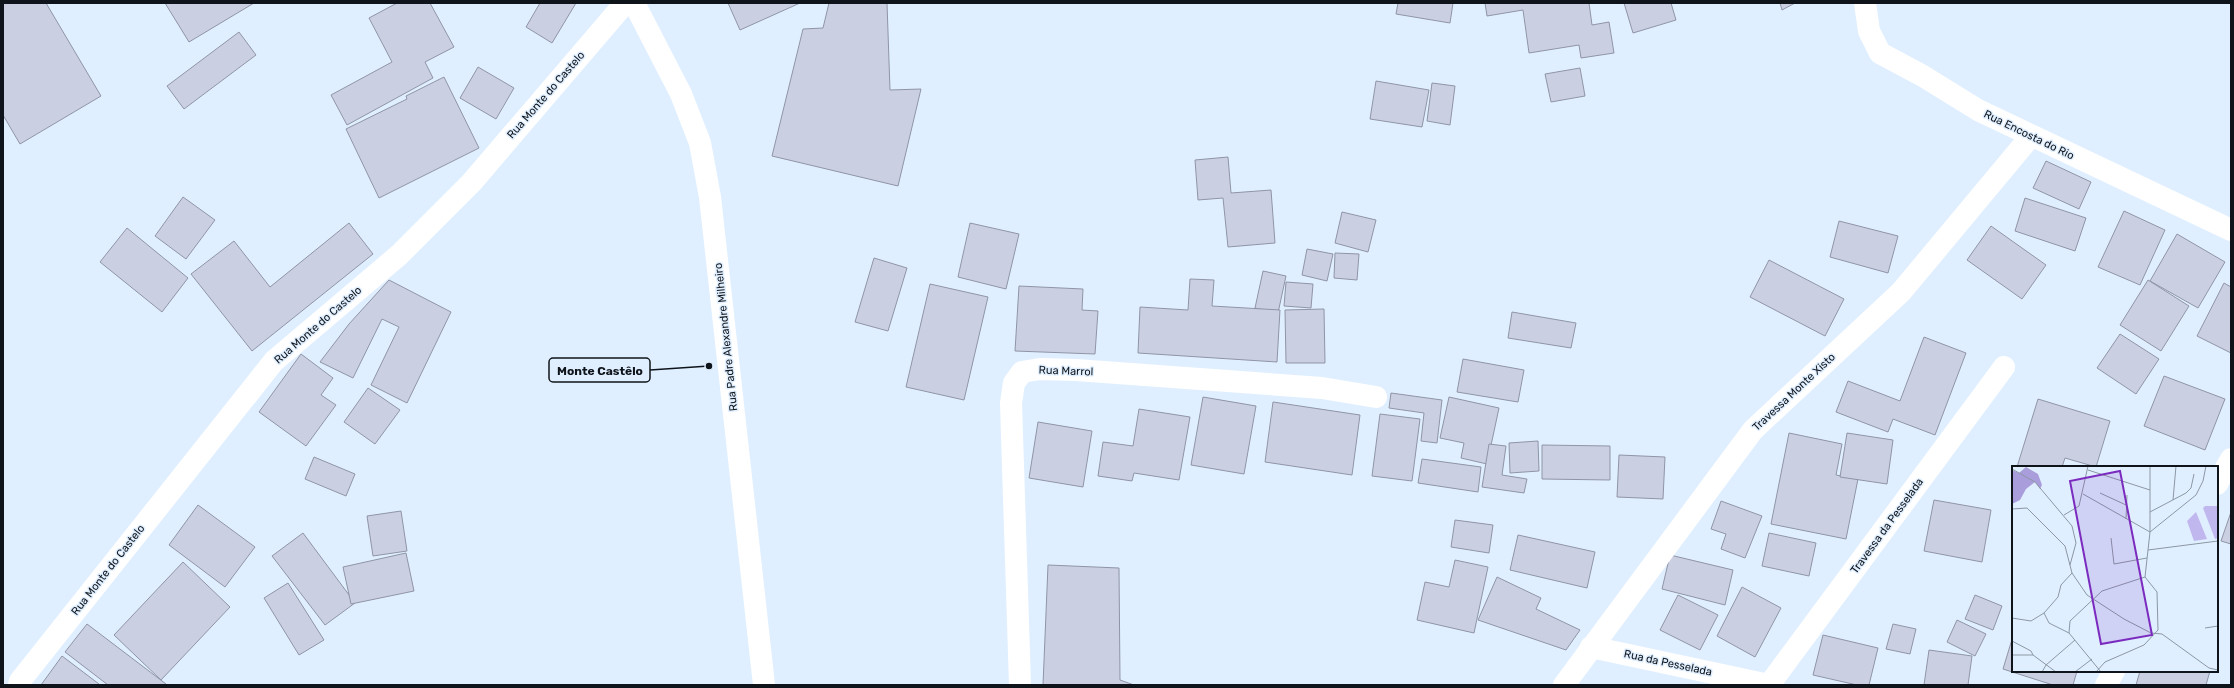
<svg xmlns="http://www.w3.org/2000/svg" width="2234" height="688" font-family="Rubik,sans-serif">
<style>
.building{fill:#cad0e2;stroke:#8f95a6}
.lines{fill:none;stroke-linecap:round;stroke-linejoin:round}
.minor{stroke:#fff;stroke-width:22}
.labels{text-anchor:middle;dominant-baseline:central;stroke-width:3;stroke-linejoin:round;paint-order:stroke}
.street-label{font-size:11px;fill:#0f141a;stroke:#e0efff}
.inset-road{fill:none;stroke:#8c97a3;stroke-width:1}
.view{fill:#7b2cbf;fill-opacity:0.15;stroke:#7b2cbf;stroke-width:2}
.inset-edge{fill:none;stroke:#0f141a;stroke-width:2}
.leader{fill:none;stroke:#0f141a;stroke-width:1.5}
.callout-dot{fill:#0f141a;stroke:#e0efff;stroke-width:1.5}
.callout{fill:#e0efff;stroke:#0f141a;stroke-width:1.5}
.callout-label{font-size:12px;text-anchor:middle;font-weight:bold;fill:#0f141a}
</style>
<rect width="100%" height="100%" fill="#e0efff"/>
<g class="building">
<path d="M3,3H46L101,96L20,144L3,115Z"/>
<path d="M165,3H254L189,42Z"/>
<path d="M397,3H430L454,47L425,62L433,78L347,125L331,95L392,62L369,18Z"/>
<path d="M540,3H576L552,43L526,27Z"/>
<path d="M728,3H800L740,30Z"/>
<path d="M829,3H887L890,90L921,89L898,186L772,156L803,29L823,28Z"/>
<path d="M1398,3H1453L1450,23L1396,14Z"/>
<path d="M1485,3H1589L1592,25L1609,22L1614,53L1581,58L1579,45L1529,53L1523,10L1487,16Z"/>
<path d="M1624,3H1671L1676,20L1633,33Z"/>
<path d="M1780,3H1795L1782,10Z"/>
<path d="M239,32L256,55L184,109L167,86Z"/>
<path d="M478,67L514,88L496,119L460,98Z"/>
<path d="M1580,68L1585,96L1551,102L1545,74Z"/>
<path d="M444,77L479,148L379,198L346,129L407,99L406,96Z"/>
<path d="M1376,81L1429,90L1422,127L1370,119Z"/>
<path d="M1432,83L1455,86L1450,125L1427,121Z"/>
<path d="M1228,157L1231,193L1271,190L1275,243L1228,247L1223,198L1198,200L1195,160Z"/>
<path d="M2046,161L2091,182L2079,209L2033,188Z"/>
<path d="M183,197L215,220L186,259L155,236Z"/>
<path d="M2025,198L2086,218L2075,251L2015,231Z"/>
<path d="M2124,211L2165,230L2140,285L2098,267Z"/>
<path d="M1342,212L1376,220L1368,252L1335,243Z"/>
<path d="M1839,221L1898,236L1888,273L1830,257Z"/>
<path d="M349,223L373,254L252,351L191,274L234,241L270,287Z"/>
<path d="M970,223L1019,234L1006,289L958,277Z"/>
<path d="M1991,226L2046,265L2022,299L1967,260Z"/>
<path d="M127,228L188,278L162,312L100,262Z"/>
<path d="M2177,234L2225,262L2198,308L2150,281Z"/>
<path d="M1307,249L1333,254L1327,281L1302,275Z"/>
<path d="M1335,253L1359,254L1357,280L1334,278Z"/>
<path d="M874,258L907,268L888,331L855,322Z"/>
<path d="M1769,260L1844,299L1825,336L1750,297Z"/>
<path d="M1263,271L1286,276L1278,313L1255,308Z"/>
<path d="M1190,279L1214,280L1212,306L1280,310L1277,362L1138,353L1140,307L1188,310Z"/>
<path d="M389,280L451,312L407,403L371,385L399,327L382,319L353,378L320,362L349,324Z"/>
<path d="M2148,280L2189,306L2161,351L2120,325Z"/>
<path d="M1286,282L1313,284L1311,308L1284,306Z"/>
<path d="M2224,283L2231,287V353L2197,336Z"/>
<path d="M930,284L988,297L964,400L906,387Z"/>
<path d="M1019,286L1083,289L1082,310L1098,311L1095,354L1015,351Z"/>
<path d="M1324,309L1325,363H1286L1285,310Z"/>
<path d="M1512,312L1576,323L1571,348L1508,338Z"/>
<path d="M2120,334L2159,359L2136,394L2097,368Z"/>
<path d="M1924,337L1966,353L1935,435L1893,419L1888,432L1836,412L1848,381L1900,401Z"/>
<path d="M301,354L333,378L321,395L336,405L306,446L259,412Z"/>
<path d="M1463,359L1524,370L1518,402L1457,392Z"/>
<path d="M2164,376L2225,399L2205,450L2144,426Z"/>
<path d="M368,388L400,410L375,444L344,422Z"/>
<path d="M1391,393L1442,400L1437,443L1421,441L1424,413L1389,408Z"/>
<path d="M1203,397L1256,406L1244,474L1191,465Z"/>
<path d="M1449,397L1499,408L1487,464L1461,458L1464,443L1440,438Z"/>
<path d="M2038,399L2110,421L2096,467L2065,458L2062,467H2017Z"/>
<path d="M1273,402L1360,415L1352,475L1265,462Z"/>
<path d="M1139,409L1190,417L1179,480L1134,473L1132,481L1098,476L1103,442L1133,446Z"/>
<path d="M1380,414L1420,419L1412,481L1372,476Z"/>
<path d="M1038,422L1092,431L1083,487L1029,478Z"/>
<path d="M1789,433L1842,444L1836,475L1858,479L1846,539L1771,524Z"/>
<path d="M1847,433L1893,440L1887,484L1840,477Z"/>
<path d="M1538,441L1539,471L1510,473L1509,443Z"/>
<path d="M1489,444L1506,446L1502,475L1527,479L1524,493L1482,487Z"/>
<path d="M1542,445L1610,446V480L1542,479Z"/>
<path d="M1619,455L1665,457L1663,499L1617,497Z"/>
<path d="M314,457L355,474L346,496L305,479Z"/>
<path d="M1422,459L1481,467L1478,492L1418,483Z"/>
<path d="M1934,500L1991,510L1982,562L1924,551Z"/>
<path d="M1721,501L1762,516L1745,558L1721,549L1726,534L1711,529Z"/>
<path d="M198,505L255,547L225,587L169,545Z"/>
<path d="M401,511L407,551L373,556L367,516Z"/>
<path d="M2231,512V544L2221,541Z"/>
<path d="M1455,520L1493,525L1489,553L1451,547Z"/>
<path d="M303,533L355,603L325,625L272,556Z"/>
<path d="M1769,533L1816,543L1809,576L1762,566Z"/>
<path d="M1518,535L1595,552L1587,588L1510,570Z"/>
<path d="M406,553L414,591L351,604L343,567Z"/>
<path d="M1670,555L1733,570L1725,605L1662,589Z"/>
<path d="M1455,560L1488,567L1474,633L1417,620L1425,582L1449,587Z"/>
<path d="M183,562L230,607L161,680L114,635Z"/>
<path d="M1048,565L1119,568L1120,680L1134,685H1043Z"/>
<path d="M1497,577L1541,598L1536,609L1580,630L1566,650L1478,620Z"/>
<path d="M288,583L324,640L299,655L264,598Z"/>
<path d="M1742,587L1781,608L1755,657L1717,636Z"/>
<path d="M1678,595L1718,615L1700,650L1660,630Z"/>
<path d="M1975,595L2002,606L1993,630L1965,619Z"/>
<path d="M1957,620L1986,634L1975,656L1947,642Z"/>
<path d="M87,624L166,684V685H108L65,652Z"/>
<path d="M1893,624L1916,629L1910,654L1886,649Z"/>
<path d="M1823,635L1878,648L1869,685H1857L1813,675Z"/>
<path d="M2013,636V671H2077L2073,685H2053L2003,669Z"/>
<path d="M1929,650L1972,656L1968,685H1924Z"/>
<path d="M62,656L99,684L98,685H41Z"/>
<path d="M2140,671H2210L2206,685H2136Z"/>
</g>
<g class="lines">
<g class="minor">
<path d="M634,3L681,94L700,143L710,197L764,685"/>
<path d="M1865,3L1869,31L1880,53L1923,76L1978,110L2231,230"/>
<path d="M2217,484L2231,459"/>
<path d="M1591,647L1769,685"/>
<path d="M19,685L20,681L274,361L399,255L472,182L625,3"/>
<path d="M1020,685L1011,403L1014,383L1022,372L1040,369L1076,370L1322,388L1376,397"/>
<path d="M1564,685L1753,430L1901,292L2031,136"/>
<path d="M1769,685L2004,367"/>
<path d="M2106,685L2114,671"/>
</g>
</g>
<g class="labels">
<g class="street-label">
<text transform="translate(546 95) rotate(-49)">Rua Monte do Castelo</text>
<text transform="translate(2029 135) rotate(26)">Rua Encosta do Rio</text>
<text transform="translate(318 325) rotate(-41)">Rua Monte do Castelo</text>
<text transform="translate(726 337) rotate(-96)">Rua Padre Alexandre Milheiro</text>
<text transform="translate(1066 371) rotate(2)">Rua Marrol</text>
<text transform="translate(1794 392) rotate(-43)">Travessa Monte Xisto</text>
<text transform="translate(1887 526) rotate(-54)">Travessa da Pesselada</text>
<text transform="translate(108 570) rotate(-52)">Rua Monte do Castelo</text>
<text transform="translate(1668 663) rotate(12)">Rua da Pesselada</text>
</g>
</g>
<g transform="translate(2012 466)">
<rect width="206" height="206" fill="#e0efff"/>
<path d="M193,40H206V72L203,73L191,42ZM184,46L195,73L182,75L175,55Z" fill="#c1b7ef"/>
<path d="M14,1L26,8L30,19L28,23L23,16L14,23L8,34L0,38V4L7,7Z" fill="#a99edb"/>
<path class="inset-road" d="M0,3L23,16L60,60L64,77L58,99M76,4L138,24M88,27L114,39M71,28L138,66M161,34L164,0M0,43L15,42L53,80L60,107L75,129L112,153L139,167L150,168L197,202L206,204M138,46L174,27L179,22L182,8M52,49L67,40L76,0M114,53L115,29M138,66L184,29L191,15L194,0M99,72L102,98L135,92M136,84L206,75M32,147L37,157L57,167M0,152L19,155L32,147L46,131L49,119L60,107M193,162L206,160M0,175L19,185L21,189M0,189H21L44,206M30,206L34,199L63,174M63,206L80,193M84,206L93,196L132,179L146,164L145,126L133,111L138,66V0M89,206L57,167L58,155L90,125L133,111"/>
<path class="view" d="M108,5L140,169L89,178L58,15Z"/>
<rect width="206" height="206" class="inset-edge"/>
</g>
<path class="leader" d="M709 366L650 370"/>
<circle class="callout-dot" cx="709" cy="366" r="4"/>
<rect class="callout" x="549" y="358" width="101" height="24" rx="4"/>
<g class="callout-label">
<text x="600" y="375">Monte Castêlo</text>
</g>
<rect width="2234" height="688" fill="none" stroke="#0f141a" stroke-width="8"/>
</svg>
